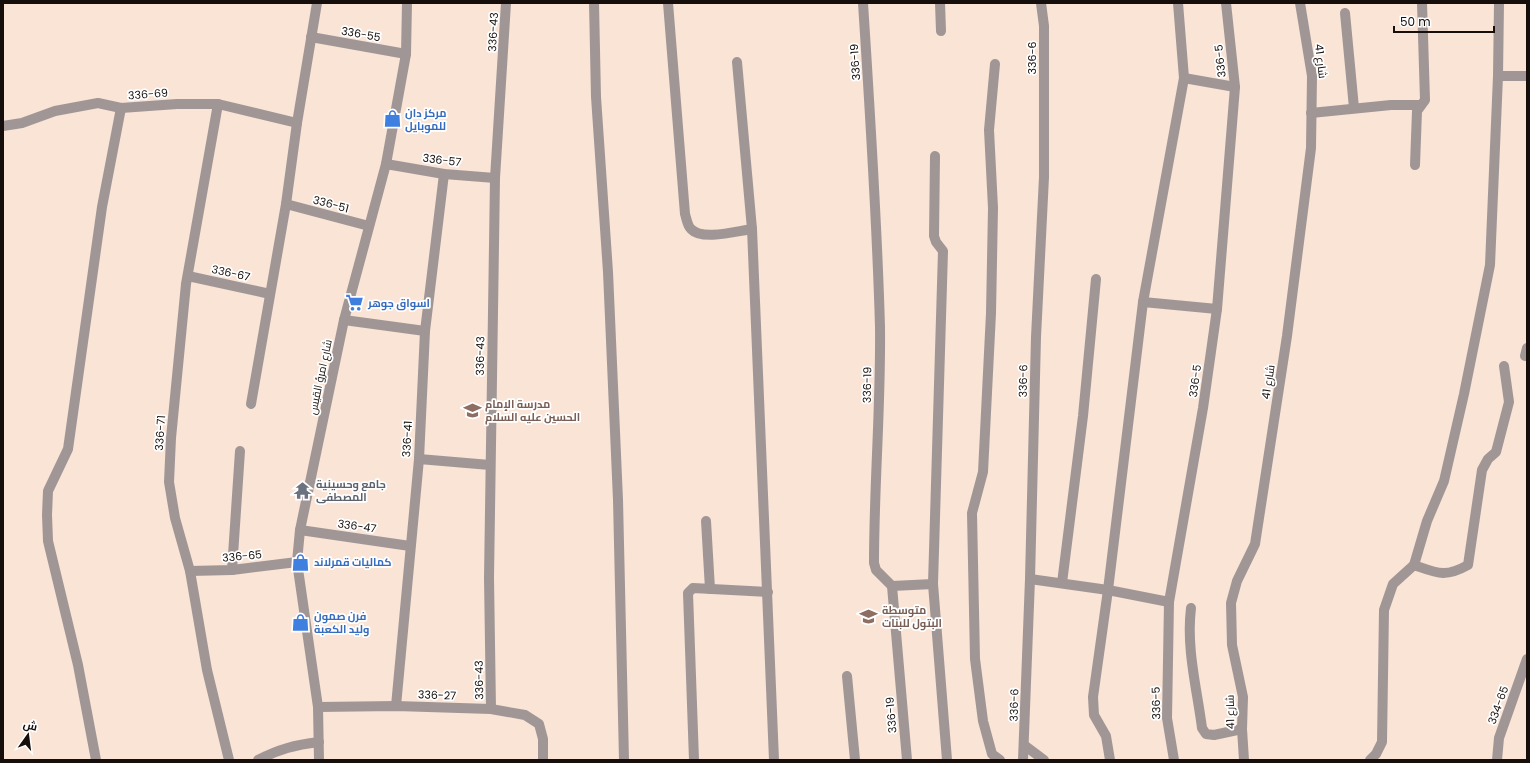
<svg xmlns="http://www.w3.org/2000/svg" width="1530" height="763" font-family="Poppins,Cairo,sans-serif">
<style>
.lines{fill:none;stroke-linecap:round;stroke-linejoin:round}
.minor{stroke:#a19696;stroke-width:10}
.labels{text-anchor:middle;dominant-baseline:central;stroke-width:3.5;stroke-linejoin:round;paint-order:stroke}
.street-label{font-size:11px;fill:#150e0a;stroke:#fff}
.shop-label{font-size:11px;font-weight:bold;fill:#366cbe;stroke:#fff;text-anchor:start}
.education-label{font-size:11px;font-weight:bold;fill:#785e54;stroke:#fff;text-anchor:start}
.worship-label{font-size:11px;font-weight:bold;fill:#5b616d;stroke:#fff;text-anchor:start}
</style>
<rect width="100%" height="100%" fill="#f9e4d6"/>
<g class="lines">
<g class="minor">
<path d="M594,3L596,97L608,272L618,500L624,760"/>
<path d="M668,3L685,214C687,220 687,225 691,229C702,241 737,231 752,229"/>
<path d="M863,3C870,111 877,219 880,327C881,406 874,484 874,563L876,570L892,586L907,760"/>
<path d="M940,3L941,31"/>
<path d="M1345,13L1354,108"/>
<path d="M311,37L406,54"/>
<path d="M737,62L752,229L774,760"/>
<path d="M995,64L989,130L993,208L991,313L983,472L972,513L975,659L983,721L992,754L1000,760"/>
<path d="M1498,76H1527"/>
<path d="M1184,78L1235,87"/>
<path d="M218,104L186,284L171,438L169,482L175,518L190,571L207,670L229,760"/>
<path d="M1311,113L1391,105H1420"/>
<path d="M3,126L22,123L55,111L98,103L121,108L177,104H218L297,123"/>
<path d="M935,156L934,236L936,242L943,251L933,584L947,760"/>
<path d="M386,164L444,174L495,178"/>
<path d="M1415,165L1417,111L1425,100L1422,3"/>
<path d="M286,204L369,226"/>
<path d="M188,276L270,294"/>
<path d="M1143,302L1217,309"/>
<path d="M344,320L425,331"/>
<path d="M1525,356L1527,348"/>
<path d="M251,404L286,204L297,123L317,3"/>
<path d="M419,459L490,465"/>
<path d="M706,521L710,589"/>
<path d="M300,530L410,546"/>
<path d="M1414,565C1437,573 1445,578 1468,565L1482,470L1488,459L1496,452L1509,402L1504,366"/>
<path d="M232,570L240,451"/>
<path d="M190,571L232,570L297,562"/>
<path d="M1030,579L1108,590L1169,602"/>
<path d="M1062,583L1083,416L1096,279"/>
<path d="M892,586L933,584"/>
<path d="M1191,608C1186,648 1197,689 1202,728L1206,734L1214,735L1242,729"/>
<path d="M847,676L855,760"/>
<path d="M396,706L419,459L425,331L444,174"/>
<path d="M318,707L396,706L491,709L525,715L539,724L543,739V760"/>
<path d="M491,709L489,578L495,178L506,3"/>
<path d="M1024,745L1044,760"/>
<path d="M96,760L78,665L48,541L47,515L48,491L68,449L102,207L121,108"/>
<path d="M258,760C279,749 295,745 319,742"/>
<path d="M319,760L318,707L297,562L300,530L344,320L386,164L406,54L407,3"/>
<path d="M694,760L688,593L693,588L768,592"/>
<path d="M1023,760L1030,579L1036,337L1044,177V26L1041,3"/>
<path d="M1110,760L1106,736L1094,715L1093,697L1108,590L1143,302L1184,78L1178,3"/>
<path d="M1174,760L1167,718L1169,602L1203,408L1217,309L1235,87L1226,3"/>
<path d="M1244,760L1242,729L1243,697L1232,645L1231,603L1237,581L1255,544L1287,336L1311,148L1312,76L1300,3"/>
<path d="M1370,760L1376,754L1382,742L1384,610L1393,584L1414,565L1427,521L1444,481L1464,394L1490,265L1498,76L1499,3"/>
<path d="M1497,760L1499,738L1527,659"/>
</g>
</g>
<defs>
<symbol id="shop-bare" viewBox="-9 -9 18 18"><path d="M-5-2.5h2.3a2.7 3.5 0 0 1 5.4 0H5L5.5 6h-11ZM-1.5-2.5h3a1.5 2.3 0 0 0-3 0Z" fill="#3f7fe0" stroke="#fff" stroke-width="2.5" paint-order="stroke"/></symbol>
<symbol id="supermarket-bare" viewBox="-9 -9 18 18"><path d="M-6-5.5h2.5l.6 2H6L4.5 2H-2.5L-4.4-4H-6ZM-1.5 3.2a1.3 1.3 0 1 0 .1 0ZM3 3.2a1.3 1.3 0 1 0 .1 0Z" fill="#3f7fe0" stroke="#fff" stroke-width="2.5" paint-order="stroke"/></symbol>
<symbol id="school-bare" viewBox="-9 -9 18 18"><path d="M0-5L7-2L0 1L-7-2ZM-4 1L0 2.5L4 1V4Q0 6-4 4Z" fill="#8d6e63" stroke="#fff" stroke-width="2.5" paint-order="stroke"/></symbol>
<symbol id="temple-bare" viewBox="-9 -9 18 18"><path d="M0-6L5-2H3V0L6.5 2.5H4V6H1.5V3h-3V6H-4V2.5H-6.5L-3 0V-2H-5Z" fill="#6b7280" stroke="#fff" stroke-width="2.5" paint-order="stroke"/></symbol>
</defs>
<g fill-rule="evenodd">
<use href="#shop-bare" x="380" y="106" width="25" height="25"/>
<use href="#supermarket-bare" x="342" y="290" width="25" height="25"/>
<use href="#school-bare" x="460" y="398" width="25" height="25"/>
<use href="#temple-bare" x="290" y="478" width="25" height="25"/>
<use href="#shop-bare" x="288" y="550" width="25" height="25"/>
<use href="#school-bare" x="856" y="604" width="25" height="25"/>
<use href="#shop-bare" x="288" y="610" width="25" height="25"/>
</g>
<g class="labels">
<g class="street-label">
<text transform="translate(493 32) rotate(-87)">336-43</text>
<text transform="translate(361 34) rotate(10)">336-55</text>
<text transform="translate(1032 58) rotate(-90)">336-6</text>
<text transform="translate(1220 61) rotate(-96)">336-5</text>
<text transform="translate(1321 61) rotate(83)">شارع 41</text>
<text transform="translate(855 62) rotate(-94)">336-19</text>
<text transform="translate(148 94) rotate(-4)">336-69</text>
<text transform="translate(442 160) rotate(7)">336-57</text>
<text transform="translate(331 204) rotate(15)">336-51</text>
<text transform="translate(231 273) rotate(12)">336-67</text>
<text transform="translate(480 356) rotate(-89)">336-43</text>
<text transform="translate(320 377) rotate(-78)">شارع امرؤ القيس</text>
<text transform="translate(1023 381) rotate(-89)">336-6</text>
<text transform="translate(1195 381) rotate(-82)">336-5</text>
<text transform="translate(1268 382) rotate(-81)">شارع 41</text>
<text transform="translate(867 385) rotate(-89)">336-19</text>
<text transform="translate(160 433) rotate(-86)">336-71</text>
<text transform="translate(407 439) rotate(-87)">336-41</text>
<text transform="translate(357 526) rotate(8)">336-47</text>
<text transform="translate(242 556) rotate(-5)">336-65</text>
<text transform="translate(479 680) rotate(-91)">336-43</text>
<text transform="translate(437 695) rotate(2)">336-27</text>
<text transform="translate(1156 703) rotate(-91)">336-5</text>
<text transform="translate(1014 705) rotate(-88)">336-6</text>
<text transform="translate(1498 705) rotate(-70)">334-65</text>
<text transform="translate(1230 712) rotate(-91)">شارع 41</text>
<text transform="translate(891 715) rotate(-95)">336-19</text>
</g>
<g class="shop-label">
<text x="405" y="113">مركز دان<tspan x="405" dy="13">للموبايل</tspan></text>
<text x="368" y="303">اسواق جوهر</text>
<text x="314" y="562">كماليات قمرلاند</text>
<text x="314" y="616">فرن صمون<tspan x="314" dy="13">وليد الكعبة</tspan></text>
</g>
<g class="education-label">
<text x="485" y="404">مدرسة الإمام<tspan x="485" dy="13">الحسين عليه السلام</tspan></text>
<text x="882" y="610">متوسطة<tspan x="882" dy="13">البتول للبنات</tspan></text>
</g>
<g class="worship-label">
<text x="316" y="484">جامع وحسينية<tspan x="316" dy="13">المصطفى</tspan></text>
</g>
</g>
<rect width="1530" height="763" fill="none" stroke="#150e0a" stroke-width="8"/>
<g transform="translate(28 735) rotate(14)" stroke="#ffffff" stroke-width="3" paint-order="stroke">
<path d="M0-3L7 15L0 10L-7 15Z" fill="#150e0a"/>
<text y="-6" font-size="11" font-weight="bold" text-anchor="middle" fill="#150e0a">ش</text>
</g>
<path d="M1394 26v6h100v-6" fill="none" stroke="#150e0a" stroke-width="2"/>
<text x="1400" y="26" font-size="12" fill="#150e0a" stroke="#ffffff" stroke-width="3" paint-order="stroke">50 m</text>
</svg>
